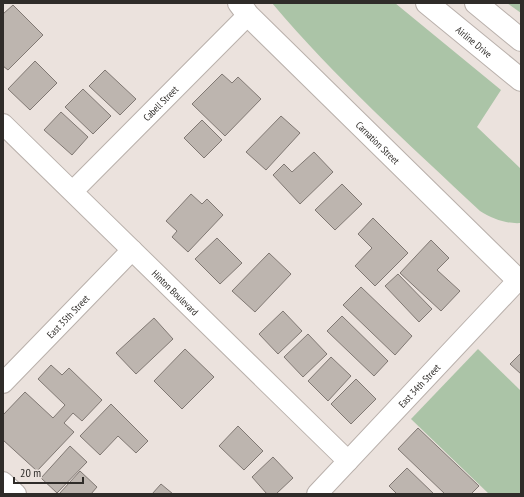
<svg xmlns="http://www.w3.org/2000/svg" width="524" height="497" font-family="'PT Sans Narrow',sans-serif">
<style>
.green{fill:#abc4a7}
.building{fill:#bdb5af;stroke:#807873}
.lines{fill:none;stroke-linecap:round;stroke-linejoin:round}
.street-casing{stroke:#b9b0ab;stroke-width:22}
.secondary-casing{stroke:#b9b0ab;stroke-width:24}
.street{stroke:#fff;stroke-width:20}
.secondary{stroke:#fff;stroke-width:22}
.labels{text-anchor:middle;dominant-baseline:central;stroke-width:3;stroke-linejoin:round;paint-order:stroke}
.street-label{font-size:10px;fill:#2f2c29;stroke:#ebe2dd}
</style>
<rect width="100%" height="100%" fill="#ebe2dd"/>
<g class="green">
<path d="M272,3H395L501,90L477,127L521,169V223C506,224 493,219 480,211C409,144 335,78 272,3Z"/>
<path d="M507,3H521V13Z"/>
<path d="M478,349L521,391V494H489L411,419Z"/>
</g>
<g class="building">
<path d="M13,5L43,35L8,70L3,66V14Z"/>
<path d="M35,61L57,83L30,110L8,89Z"/>
<path d="M105,70L136,99L120,115L89,86Z"/>
<path d="M222,74L232,83L238,77L261,99L225,136L192,104Z"/>
<path d="M83,89L111,116L93,134L65,107Z"/>
<path d="M61,112L88,137L72,155L44,130Z"/>
<path d="M281,116L300,133L266,170L246,152Z"/>
<path d="M202,120L222,140L204,158L184,138Z"/>
<path d="M314,152L333,172L300,204L273,175L284,164L292,172Z"/>
<path d="M342,184L362,204L335,230L315,210Z"/>
<path d="M191,194L202,204L207,199L223,215L188,252L172,237L177,231L166,221Z"/>
<path d="M373,218L408,253L375,286L355,266L372,248L358,234Z"/>
<path d="M217,238L242,263L220,284L195,259Z"/>
<path d="M431,240L449,258L437,270L460,291L441,311L400,273Z"/>
<path d="M269,253L291,274L255,312L232,291Z"/>
<path d="M398,274L432,309L419,322L385,286Z"/>
<path d="M361,287L412,336L395,355L343,305Z"/>
<path d="M283,311L302,331L278,354L259,334Z"/>
<path d="M342,316L388,361L374,376L327,331Z"/>
<path d="M154,318L173,339L136,374L116,353Z"/>
<path d="M308,334L327,354L303,377L284,357Z"/>
<path d="M185,349L214,377L182,409L154,381Z"/>
<path d="M521,353V374L510,364Z"/>
<path d="M331,357L351,376L328,401L308,381Z"/>
<path d="M51,365L62,375L69,368L102,400L82,421L73,413L64,423L74,432L37,471L3,440V415L25,392L53,418L65,405L38,379Z"/>
<path d="M356,379L376,399L351,424L331,404Z"/>
<path d="M111,404L148,441L136,453L118,436L100,455L80,436Z"/>
<path d="M238,426L263,451L244,470L219,446Z"/>
<path d="M418,428L479,486L471,494H445L398,449Z"/>
<path d="M70,446L87,462L57,493L41,478Z"/>
<path d="M273,457L293,478L276,494H267L252,477Z"/>
<path d="M407,468L434,494H397L389,486Z"/>
<path d="M80,471L97,487L91,494H59Z"/>
<path d="M161,484L173,494H152Z"/>
</g>
<g class="lines">
<defs>
<g id="street">
<path id="s1" d="M3,124L348,461"/>
<path id="s2" d="M73,191L248,15"/>
<path id="s3" d="M3,383L132,250"/>
<path d="M3,482L16,494"/>
<path id="s4" d="M317,494L521,277"/>
</g>
<g id="secondary">
<path id="s5" d="M239,3L248,15L518,280"/>
<path id="s6" d="M427,3L521,80"/>
<path d="M476,3L521,40"/>
</g>
</defs>
<use href="#street" class="street-casing"/>
<use href="#secondary" class="secondary-casing"/>
<use href="#street" class="street"/>
<use href="#secondary" class="secondary"/>
</g>
<g class="labels">
<g class="street-label">
<text stroke="none"><textPath href="#s6" startOffset="61">Airline Drive</textPath></text>
<text stroke="none"><textPath href="#s2" startOffset="124">Cabell Street</textPath></text>
<text stroke="none"><textPath href="#s5" startOffset="197">Carnation Street</textPath></text>
<text stroke="none"><textPath href="#s1" startOffset="241">Hinton Boulevard</textPath></text>
<text stroke="none"><textPath href="#s3" startOffset="93">East 35th Street</textPath></text>
<text stroke="none"><textPath href="#s4" startOffset="149">East 34th Street</textPath></text>
</g>
</g>
<rect width="524" height="497" fill="none" stroke="#2f2c29" stroke-width="8"/>
<path d="M14 477v6h69v-6" fill="none" stroke="#2f2c29" stroke-width="2"/>
<text x="20" y="477" font-size="12" fill="#2f2c29" stroke="#ebe2dd" stroke-width="3" paint-order="stroke">20 m</text>
</svg>
